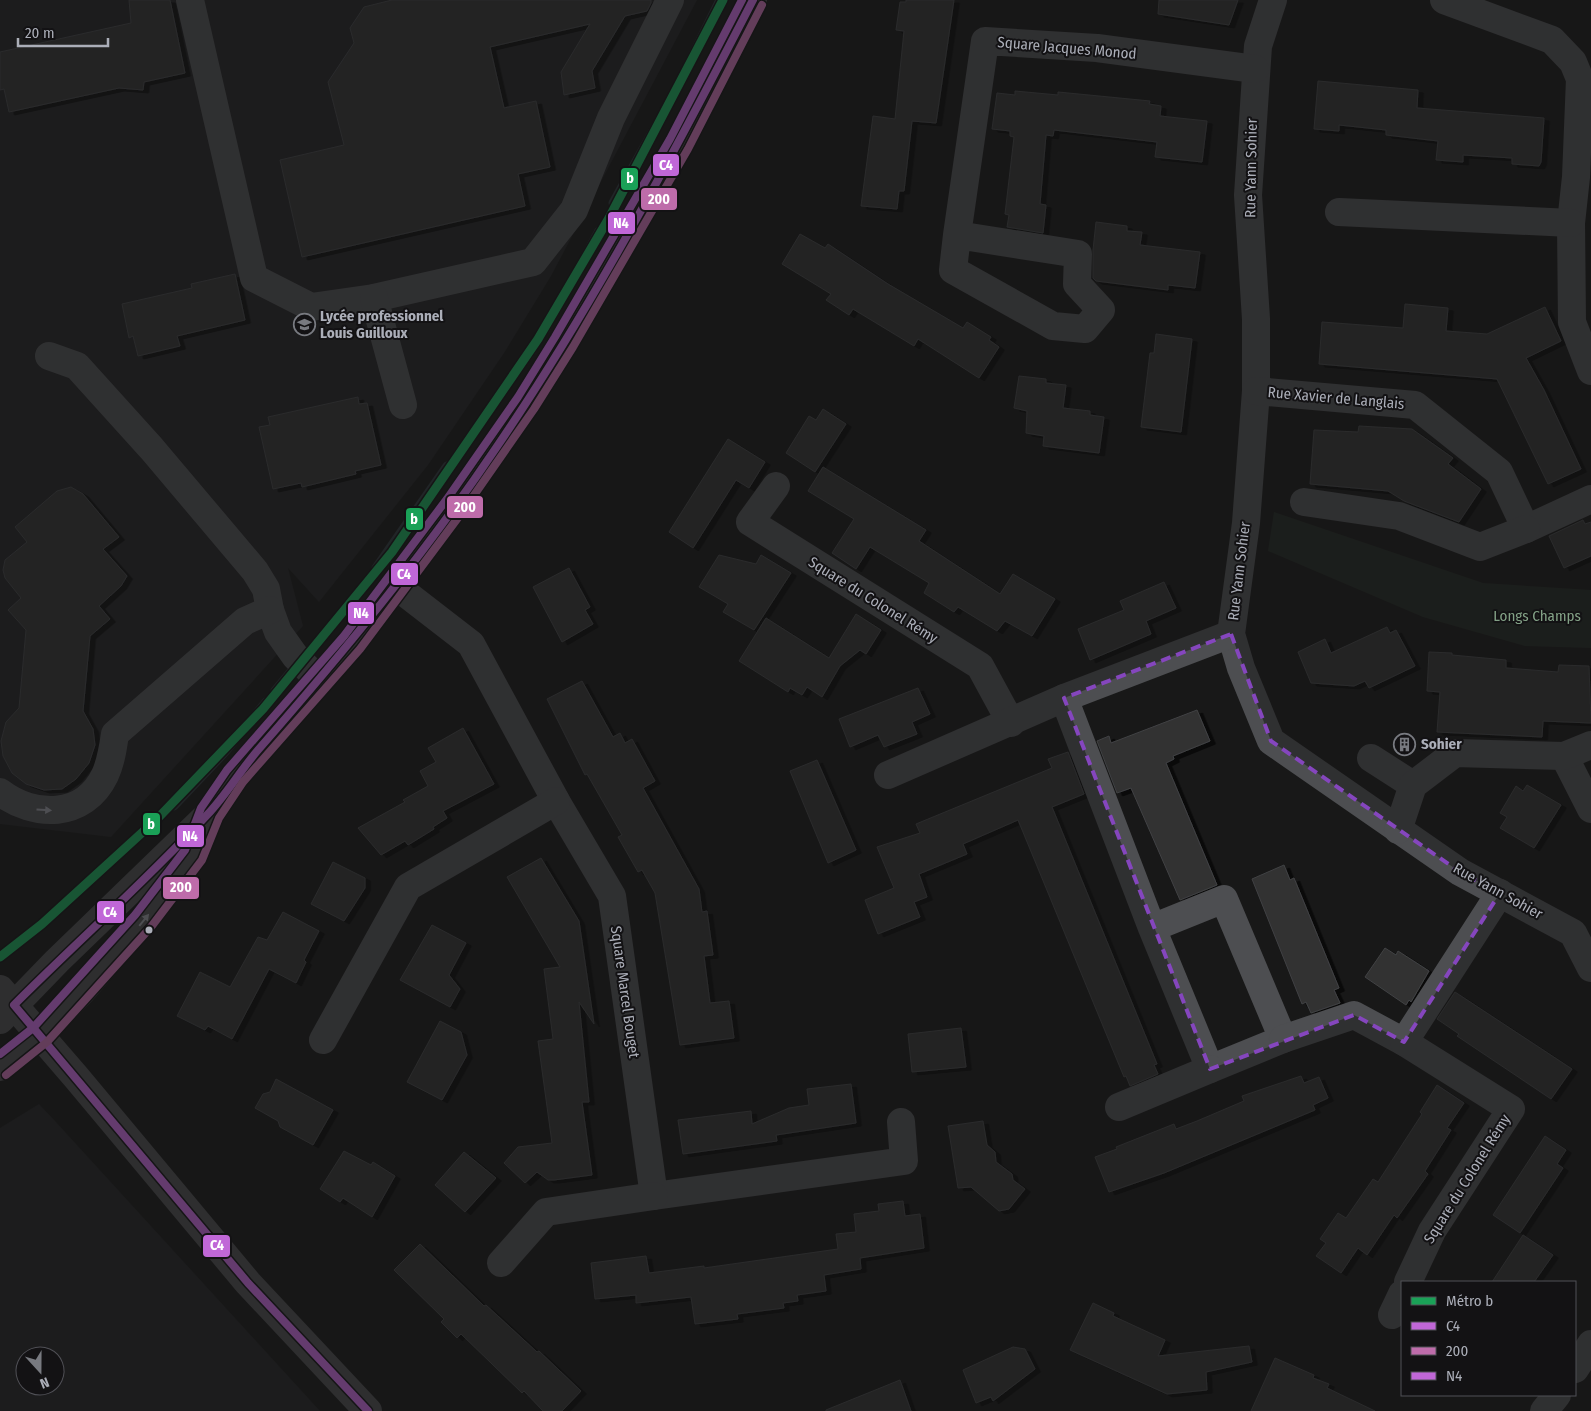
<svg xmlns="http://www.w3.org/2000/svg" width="1591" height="1411" font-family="'Fira Sans Condensed',sans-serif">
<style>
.built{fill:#222224;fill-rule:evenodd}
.green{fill:#212722}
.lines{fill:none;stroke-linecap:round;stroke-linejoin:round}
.stream{stroke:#2e353b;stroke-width:9}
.building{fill:#313132;stroke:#414244;filter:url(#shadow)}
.minor{stroke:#4d4e51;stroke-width:28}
.major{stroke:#4a4a4d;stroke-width:28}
.bus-1-casing{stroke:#131214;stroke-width:11}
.bus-2-casing{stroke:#131214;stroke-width:11}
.bus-3-casing{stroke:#131214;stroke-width:11}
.bus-1{stroke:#c067d7;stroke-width:8}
.bus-2{stroke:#be6caa;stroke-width:8}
.bus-3{stroke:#c067d7;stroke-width:8}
.metro-1-casing{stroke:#131214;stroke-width:12}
.metro-1{stroke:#1aa157;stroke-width:9}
.oneway{fill:#8f9199}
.oneway2{fill:#8e9098}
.marked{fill:none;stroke:#8546be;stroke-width:4;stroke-dasharray:10 6;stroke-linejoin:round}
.bus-dot{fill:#abaeb8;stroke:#131214;stroke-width:2}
.labels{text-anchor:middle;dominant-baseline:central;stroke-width:4;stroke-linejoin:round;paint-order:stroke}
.street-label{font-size:15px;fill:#abaeb8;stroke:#131214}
.poi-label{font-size:15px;font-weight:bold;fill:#abaeb8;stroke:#131214;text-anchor:start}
.park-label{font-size:15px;fill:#83a186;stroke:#131214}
.line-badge{stroke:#131214;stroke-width:2}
.badge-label{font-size:14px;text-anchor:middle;font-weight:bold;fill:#fff}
</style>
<defs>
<filter id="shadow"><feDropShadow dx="5.5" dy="3" stdDeviation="0" flood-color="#0009"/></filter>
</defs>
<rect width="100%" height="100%" fill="#181818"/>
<g class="built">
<path d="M0,0H697L551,276L504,353L428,465L319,602L288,568L303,626L111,837L0,824Z"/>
<path d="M39,1104L55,1121L320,1411H0V1128ZM25,1356H55V1386H25Z"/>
</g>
<path class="green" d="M1274,512L1483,583L1591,590V648L1525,646L1423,617L1268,551Z"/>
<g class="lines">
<g class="stream">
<path d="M675,91L720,0"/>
<path d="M613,203L668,104"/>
<path d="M545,330L599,231"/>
<path d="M509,383L533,349"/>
<path d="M457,455L501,392"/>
<path d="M376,568L447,466"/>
<path d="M347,606L369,579"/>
<path d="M275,691L295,667"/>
<path d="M174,806L225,752L266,702"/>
</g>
</g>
<g class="building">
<path d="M129,0H170L185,73L144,82L143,90L119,88L9,112L4,89L0,90V52L131,23Z"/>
<path d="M392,0H651V3L647,11L625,16L592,71L595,88L564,95L561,72L590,24L490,47L504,108L536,101L550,167L518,174L525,206L302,257L280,160L344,145L328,82L354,43L350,28L364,7Z"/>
<path d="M906,0H954L936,123L912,121L904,191H899L897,209L861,206L873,116L895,119L904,31L896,30L900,2H906Z"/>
<path d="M1159,0H1238L1229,25L1158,14Z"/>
<path d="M1318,81L1418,90L1417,108L1544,118L1541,162L1539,166L1512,164V158L1463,155V162L1436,160L1438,141L1386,135V130L1339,125V131L1314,129Z"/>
<path d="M1015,91L1058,95V92L1150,101L1149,104L1161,106L1160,116L1207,121L1202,162L1155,157L1157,142L1054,130L1053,136L1046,135L1040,204L1046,205L1043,233L1007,227L1009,215L1005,214L1014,137L1010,136V131L992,129L997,93L1015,95Z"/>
<path d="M1096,222L1127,226V231L1142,232L1140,245L1200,252L1195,288L1168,285V290L1096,281L1093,278V250Z"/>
<path d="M800,234L825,248L828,244L888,284L963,328L967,322L991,337L989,340L999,347L979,378L918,339L914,346L853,309L849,315L826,300L831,294L782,264Z"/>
<path d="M235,274L245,320L177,336L180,346L138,356L133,336L129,338L122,304L192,288L191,284Z"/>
<path d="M1405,304L1448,308L1446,331L1487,334L1545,307L1561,341L1526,358L1544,390L1581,469L1548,484L1497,379L1319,364L1322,322L1403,328Z"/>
<path d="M1156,334L1192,339L1181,432L1141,427L1150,353H1154Z"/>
<path d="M1019,376L1046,379V383L1066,385L1063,408L1090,411V415L1104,417L1099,453L1043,446L1044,436L1026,433L1027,411L1014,408Z"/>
<path d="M358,397L359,404L367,403L381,465L355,471L356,474L302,487L301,483L273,489L259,427L270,425L268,417Z"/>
<path d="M823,409L846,424L815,472L786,453L809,416L816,420Z"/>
<path d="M1359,426L1412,429L1453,458L1448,464L1481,489L1459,522L1404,501L1388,491L1310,484L1314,430L1358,432Z"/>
<path d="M728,439L765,462L749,488L736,480L693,548L669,532Z"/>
<path d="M823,467L926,530L919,541L1000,594L1013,574L1055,599L1032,636L1005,621L997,631L958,607L954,612L924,593L929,583L870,547L856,569L832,553L854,519L808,491Z"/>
<path d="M71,487L83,494L119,537L103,549L127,576L121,586L99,606L110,619L90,636L83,711L93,729L95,745L89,763L76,779L62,789L44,790L26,784L12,773L3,756L1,741L6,722L19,708L26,630L8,610L21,598L5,578L3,570L5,560L27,542L15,527L57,491Z"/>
<path d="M1583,520L1585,524L1591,522V556L1564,568L1549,536Z"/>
<path d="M719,555L756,564L761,555L791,573L754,630L723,612L728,604L699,587Z"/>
<path d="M569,568L590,607L585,610L593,624L562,642L533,587Z"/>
<path d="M1164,582L1176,608L1146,621L1151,634L1090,660L1078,629L1124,610L1120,601Z"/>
<path d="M856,614L881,630L866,654L860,650L840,666L822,697L807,687L802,695L790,688L788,692L739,661L766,618L829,658Z"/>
<path d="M1387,627L1390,633L1396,630L1415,666L1369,688L1365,681L1354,686L1311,683L1298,652L1325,639L1331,653Z"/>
<path d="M1429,652L1452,653V655L1506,660V668L1558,672L1559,665L1589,666L1591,723L1543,721L1542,737L1437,732L1440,692L1427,691Z"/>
<path d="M582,681L613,737L620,733L625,743L632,739L655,781L643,788L699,889L702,912L707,911L713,955L704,956L710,1003L729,1001L734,1038L680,1045L655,893L642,870L638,872L618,837L622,835L587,774L585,775L547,699Z"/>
<path d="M918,688L930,714L912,722L917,734L884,747L878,735L850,747L839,719Z"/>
<path d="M1197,710L1210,741L1173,756L1174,759L1166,763L1217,885L1180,900L1131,788L1117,793L1097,741L1109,736L1111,743Z"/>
<path d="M463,728L494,784L443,811L447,818L433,827L434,829L408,845L405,841L381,855L358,828L405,802L403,800L428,786L420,771L436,762L428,748Z"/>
<path d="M1068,752L1084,794L1052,807L1157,1064L1154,1065L1158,1074L1130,1086L1126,1076L1124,1077L1018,820L963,844L967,854L919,874L927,897L914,902L920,917L878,934L865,900L894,888L877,847L920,833L916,824L1052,768L1048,759Z"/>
<path d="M817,760L856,850L828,863L790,771Z"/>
<path d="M1527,785L1561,805L1534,848L1500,828L1507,817L1500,813L1516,786L1523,791Z"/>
<path d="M541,858L579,921L594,1024L579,1002L589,1102H582L592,1175L554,1180H548L537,1172L525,1183L504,1163L518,1147L552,1143L538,1041L553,1039L544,969L560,967L507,877Z"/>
<path d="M333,862L365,878V888L344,921L311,904Z"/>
<path d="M1284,865L1290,880L1294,878L1339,988L1334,990L1340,1003L1311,1013L1306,1002L1302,1004L1252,879Z"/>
<path d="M283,912L319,931L304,960L306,962L296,983L269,969L232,1039L208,1026L205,1030L177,1016L200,972L230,987L258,937L267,940Z"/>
<path d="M432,925L466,943L449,975L460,989L450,1007L400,980Z"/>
<path d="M1385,948L1396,955L1398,951L1429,971L1411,1002L1409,1000L1406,1005L1365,977Z"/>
<path d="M1455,992L1572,1069L1551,1099L1457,1036L1459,1034L1437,1019Z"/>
<path d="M440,1021L461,1032L467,1055L442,1100L407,1082Z"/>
<path d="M961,1028L966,1067L912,1072L908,1034Z"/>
<path d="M1301,1076L1304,1083L1319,1077L1328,1098L1313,1105L1315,1110L1164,1173L1109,1192L1095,1157L1117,1149L1116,1147L1174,1124L1176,1129L1197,1121L1244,1101L1242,1096Z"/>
<path d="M276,1079L333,1110L313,1145L280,1127L278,1121L255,1108L263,1094L270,1092Z"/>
<path d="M851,1084L856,1123L776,1135L777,1141L683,1154L678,1120L751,1111L752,1124L789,1108L809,1105L807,1089Z"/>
<path d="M1437,1085L1464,1103L1447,1128L1451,1130L1425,1171L1428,1174L1397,1218L1394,1215L1367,1255L1358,1248L1341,1273L1316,1256L1326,1243L1320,1239L1338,1213L1346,1218L1373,1179L1378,1182L1422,1114L1420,1112Z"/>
<path d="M983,1121L987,1145L995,1152L996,1162L1012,1174L1013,1180L1025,1189L1009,1209L999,1211L971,1187L958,1188L948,1126Z"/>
<path d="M1545,1136L1566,1150L1557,1164L1563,1168L1520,1233L1493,1215Z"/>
<path d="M344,1151L371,1165L373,1162L395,1176L372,1217L343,1198L340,1202L320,1189Z"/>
<path d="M464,1152L496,1178L465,1212L435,1185Z"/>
<path d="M903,1201L905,1216L920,1214L924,1248L860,1258L861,1269L824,1275L826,1291L797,1295L798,1301L783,1303L784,1308L737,1314L738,1319L695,1324L691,1297L636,1303V1295L595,1299L591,1263L646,1256L649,1273L704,1266V1268L838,1249L836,1234L856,1232L854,1214L879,1211L878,1204Z"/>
<path d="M1523,1235L1553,1255L1534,1282H1492Z"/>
<path d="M420,1244L484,1306L486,1305L537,1352L539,1351L581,1391L562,1411H543L524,1391L522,1393L461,1334L457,1338L441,1322L444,1319L394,1270Z"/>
<path d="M1093,1303L1114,1313L1113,1316L1165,1340L1158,1356L1249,1346L1252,1362L1206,1372L1207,1390L1167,1394L1070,1350Z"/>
<path d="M1013,1347L1025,1349L1035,1369L993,1401L991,1397L976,1403L963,1370Z"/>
<path d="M1275,1358L1314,1375L1313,1378L1329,1384L1327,1388L1375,1411H1251Z"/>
<path d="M900,1380L911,1411H826V1410Z"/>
</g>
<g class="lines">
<g class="minor">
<path d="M190,0L254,278L311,307L374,298L533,262L574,210L611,118L670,0"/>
<path d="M1273,0L1258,46L1248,195L1256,319V391L1246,523L1231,634L1241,668L1271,741L1460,872L1573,933L1591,968"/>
<path d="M1444,0L1552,40L1573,62L1580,79L1576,177L1571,223L1572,322L1591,371"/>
<path d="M1339,212L1571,223"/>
<path d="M957,235L953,270L1053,326L1085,329L1101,310L1077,284L1078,254L957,235L985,41L1097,48L1255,69"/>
<path d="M374,298L403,405"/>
<path d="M49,356L77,366L152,449L255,571L266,589L270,610L278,632L295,656L319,680"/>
<path d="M1256,391L1415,405L1499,472L1526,529L1591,499"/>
<path d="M776,486L750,522L980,666L1011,723"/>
<path d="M1304,502L1399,516L1480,547L1526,529"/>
<path d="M396,586L471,644L556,801L612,896L654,1196L904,1161L901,1122"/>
<path d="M1064,698L1231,634"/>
<path d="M1564,756L1591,809"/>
<path d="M1371,758L1413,785"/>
<path d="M888,775L1064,698L1152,928L1210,1069L1283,1039L1224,899L1152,928"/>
<path d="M0,792C34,818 84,819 105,775C111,762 113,748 115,734L245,621L270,610"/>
<path d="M1398,830L1413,785L1455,753L1564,756L1591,745"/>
<path d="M1283,1039L1354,1015L1404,1042L1511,1109L1432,1231L1408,1282"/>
<path d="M323,1040L408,887L556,801"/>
<path d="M1404,1042L1500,893"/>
<path d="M1119,1107L1210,1069"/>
<path d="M501,1263L546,1212L654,1196"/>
<path d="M1392,1315L1402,1294"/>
<path d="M1575,1369L1591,1344"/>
<path d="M1544,1411L1557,1395"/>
</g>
<g class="major">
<path d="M0,989L76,1077L248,1283L368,1411"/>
<path d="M0,1020L57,961L210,813L235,776L352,642L396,586L526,403L564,342L679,144L753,0"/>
<path d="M0,1067L40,1035L82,991L143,921L194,855L206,821"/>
</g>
<defs>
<path id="bus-1" d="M368,1411L248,1283L14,1005C78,941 146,881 207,815C226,795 240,771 258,750C342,654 424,555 496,448C593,306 674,153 753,0"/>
<path id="bus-2" d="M6,1075L47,1042L151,927L202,860L219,818L243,782L360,649L463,511L534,409L573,347L688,149L762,5"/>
<path id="bus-3" d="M0,1054L33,1028L135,915L185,850L201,808L227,770L344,636L447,499L518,397L555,337L670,139L742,0"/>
</defs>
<use href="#bus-1" class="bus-1-casing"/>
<use href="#bus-2" class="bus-2-casing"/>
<use href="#bus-3" class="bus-3-casing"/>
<use href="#bus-1" class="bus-1"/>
<use href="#bus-2" class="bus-2"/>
<use href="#bus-3" class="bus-3"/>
<defs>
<path id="metro-1" d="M0,957L42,924L157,819L263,709L392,552L538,339L609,218L723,0"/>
</defs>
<use href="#metro-1" class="metro-1-casing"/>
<use href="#metro-1" class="metro-1"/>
</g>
<defs><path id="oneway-solid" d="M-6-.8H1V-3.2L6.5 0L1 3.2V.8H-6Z" transform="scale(1.25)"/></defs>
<use class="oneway" href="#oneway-solid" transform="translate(44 810) rotate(3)"/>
<use class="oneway2" href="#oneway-solid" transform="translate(144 920) rotate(-51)"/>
<path d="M0 0H1591V1411H0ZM1231,634L1271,741L1460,872L1500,893L1404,1042L1354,1015L1210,1069L1064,698Z" fill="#181818" fill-opacity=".55" fill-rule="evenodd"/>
<path class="marked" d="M1231,634L1271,741L1460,872L1500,893L1404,1042L1354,1015L1210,1069L1064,698Z"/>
<defs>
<symbol id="school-ring" viewBox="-11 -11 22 22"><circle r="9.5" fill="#131214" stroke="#787a80" stroke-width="1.5"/><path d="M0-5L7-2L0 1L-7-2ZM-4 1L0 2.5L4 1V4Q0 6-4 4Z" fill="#787a80"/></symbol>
<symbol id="building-ring" viewBox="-11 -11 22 22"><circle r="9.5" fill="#131214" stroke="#787a80" stroke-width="1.5"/><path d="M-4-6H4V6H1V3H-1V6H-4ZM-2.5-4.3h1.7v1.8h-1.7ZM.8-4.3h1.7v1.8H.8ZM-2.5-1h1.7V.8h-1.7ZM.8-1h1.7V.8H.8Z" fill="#787a80"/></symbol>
</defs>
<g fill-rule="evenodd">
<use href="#school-ring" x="292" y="312" width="25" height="25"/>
<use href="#building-ring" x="1392" y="732" width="25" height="25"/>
</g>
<circle class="bus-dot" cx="149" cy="930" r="4.5"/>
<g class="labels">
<g class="street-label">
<text transform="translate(1067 48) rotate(5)">Square Jacques Monod</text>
<text transform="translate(1251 168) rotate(-89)">Rue Yann Sohier</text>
<text transform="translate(1336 398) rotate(5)">Rue Xavier de Langlais</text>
<text transform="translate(1239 571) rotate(-83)">Rue Yann Sohier</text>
<text transform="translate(873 600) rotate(32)">Square du Colonel Rémy</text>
<text transform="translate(1498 891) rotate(29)">Rue Yann Sohier</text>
<text transform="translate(625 992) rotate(82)">Square Marcel Bouget</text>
<text transform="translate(1467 1179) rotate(-58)">Square du Colonel Rémy</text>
</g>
<g class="poi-label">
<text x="320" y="316">Lycée professionnel<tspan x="320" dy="17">Louis Guilloux</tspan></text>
<text x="1421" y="744">Sohier</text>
</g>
<g class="park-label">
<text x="1537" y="616">Longs Champs</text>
</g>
</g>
<g class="line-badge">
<rect x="652" y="153" width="28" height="24" rx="5" fill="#c067d7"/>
<rect x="620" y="167" width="19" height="24" rx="5" fill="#1aa157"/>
<rect x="640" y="187" width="38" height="24" rx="5" fill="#be6caa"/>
<rect x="607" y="211" width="29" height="24" rx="5" fill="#c067d7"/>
<rect x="446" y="495" width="38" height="24" rx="5" fill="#be6caa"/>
<rect x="405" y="507" width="19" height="24" rx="5" fill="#1aa157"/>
<rect x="390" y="562" width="29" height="24" rx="5" fill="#c067d7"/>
<rect x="347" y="601" width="28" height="24" rx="5" fill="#c067d7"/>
<rect x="142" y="812" width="19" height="24" rx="5" fill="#1aa157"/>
<rect x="176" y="824" width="29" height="24" rx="5" fill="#c067d7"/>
<rect x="162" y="876" width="38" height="24" rx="5" fill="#be6caa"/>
<rect x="96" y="900" width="29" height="24" rx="5" fill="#c067d7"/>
<rect x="202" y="1234" width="29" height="24" rx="5" fill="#c067d7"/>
</g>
<g class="badge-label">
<text x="666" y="170">C4</text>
<text x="630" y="183">b</text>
<text x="659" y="204">200</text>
<text x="621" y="228">N4</text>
<text x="465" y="512">200</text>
<text x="414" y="524">b</text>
<text x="404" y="579">C4</text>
<text x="361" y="618">N4</text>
<text x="151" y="829">b</text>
<text x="190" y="841">N4</text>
<text x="181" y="892">200</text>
<text x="110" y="917">C4</text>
<text x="217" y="1250">C4</text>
</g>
<rect x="1401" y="1281" width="175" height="115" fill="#131214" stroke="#505056"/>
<rect x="1411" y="1297" width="25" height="8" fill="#1aa157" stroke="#505056"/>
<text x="1446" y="1306" font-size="15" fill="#abaeb8">Métro b</text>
<rect x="1411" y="1322" width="25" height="8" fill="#c067d7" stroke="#505056"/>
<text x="1446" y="1331" font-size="15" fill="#abaeb8">C4</text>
<rect x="1411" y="1347" width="25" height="8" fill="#be6caa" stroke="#505056"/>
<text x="1446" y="1356" font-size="15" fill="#abaeb8">200</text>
<rect x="1411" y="1372" width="25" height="8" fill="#c067d7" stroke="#505056"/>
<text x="1446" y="1381" font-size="15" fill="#abaeb8">N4</text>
<g transform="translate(40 1371) rotate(159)"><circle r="24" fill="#131214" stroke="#505056"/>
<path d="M0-4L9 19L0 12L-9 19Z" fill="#787a80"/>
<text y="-8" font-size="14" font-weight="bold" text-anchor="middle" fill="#abaeb8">N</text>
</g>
<path d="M18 38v8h90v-8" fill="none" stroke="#abaeb8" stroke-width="2.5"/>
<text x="25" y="38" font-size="15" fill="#abaeb8" stroke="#131214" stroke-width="4" paint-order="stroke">20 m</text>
</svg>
